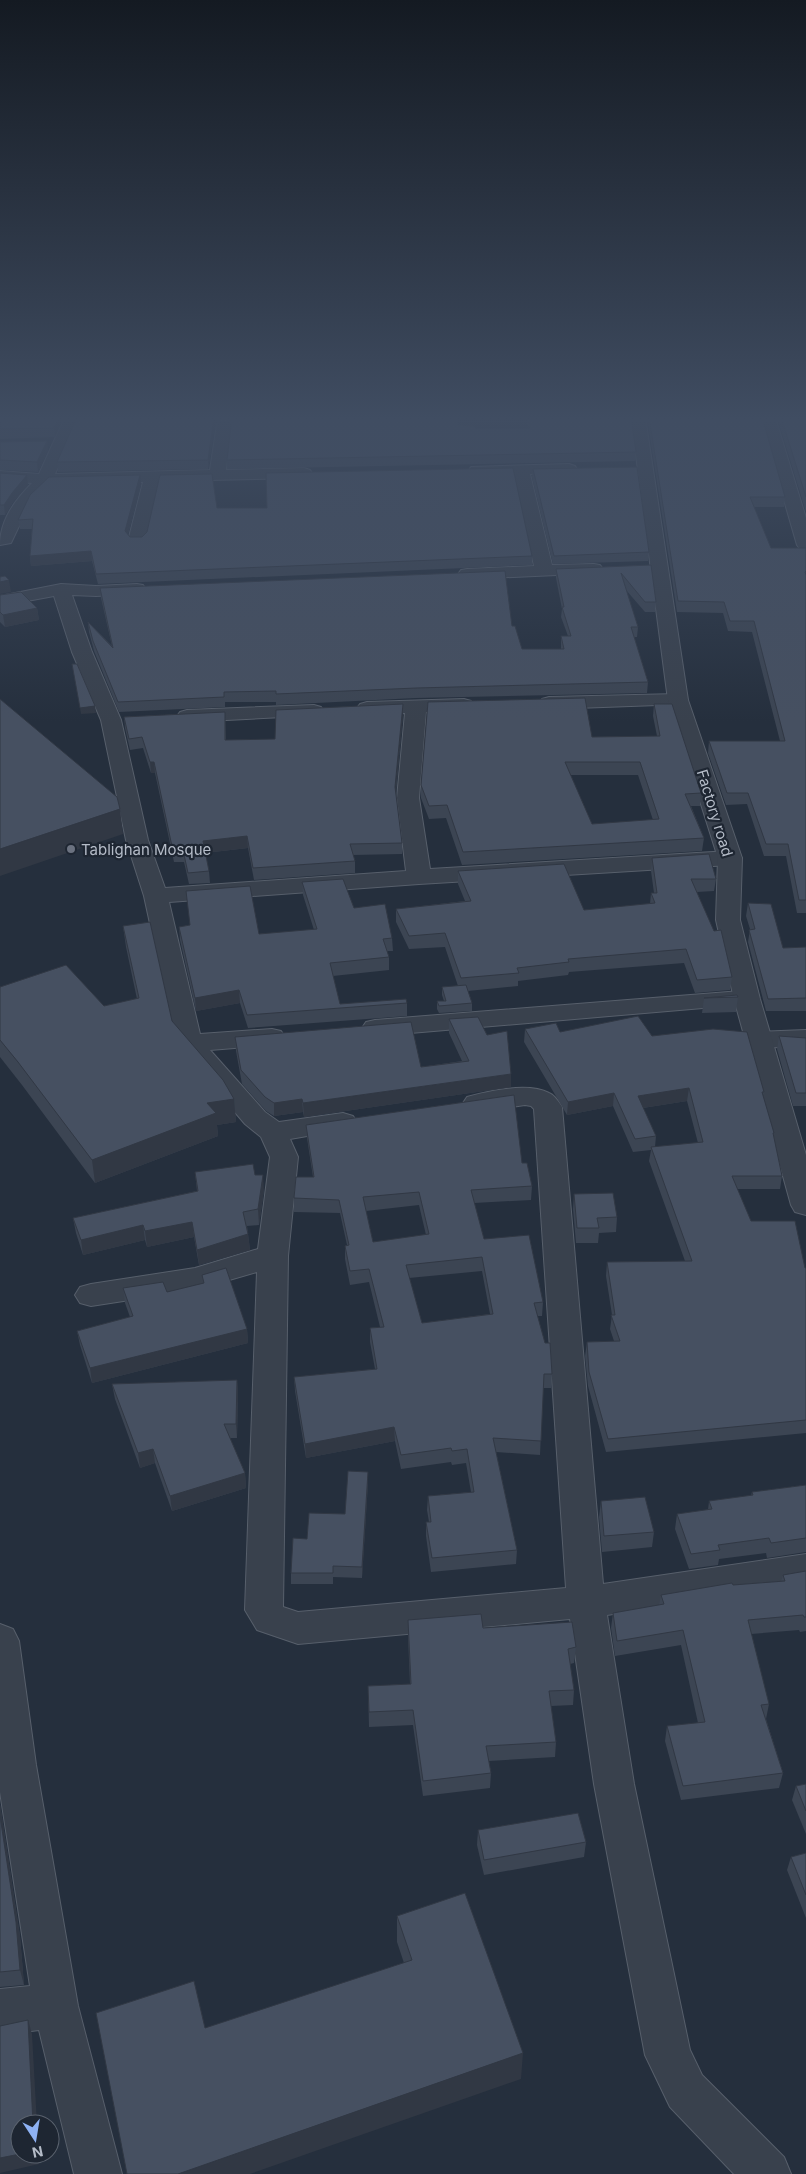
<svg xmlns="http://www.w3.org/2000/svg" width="806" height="2174" font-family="Inter,sans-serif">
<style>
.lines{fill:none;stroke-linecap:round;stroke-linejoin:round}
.minor-casing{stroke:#575f6b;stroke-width:2}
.tertiary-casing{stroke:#575f6b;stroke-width:2}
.minor{fill:#39414d;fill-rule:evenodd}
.tertiary{fill:#39414d;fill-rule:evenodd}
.wall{fill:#3c4553;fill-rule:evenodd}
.shaded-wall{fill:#313844}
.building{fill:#465061;stroke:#313844;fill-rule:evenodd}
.worship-dot{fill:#6b7280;stroke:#1e2632;stroke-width:2}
.labels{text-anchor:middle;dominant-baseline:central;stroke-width:4.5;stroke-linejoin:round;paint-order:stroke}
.street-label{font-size:15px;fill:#b5bcc8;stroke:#1e2632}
.poi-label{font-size:15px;fill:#b5bcc8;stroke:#1e2632;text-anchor:start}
</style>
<rect width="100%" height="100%" fill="#252f3d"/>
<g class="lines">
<defs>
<g id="minor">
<path d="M65,417H80L55,474L210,470L217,424L219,421H229L231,424L226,470L304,468L310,470L312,473L310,476L304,478L159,481L146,541L143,545H131L128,541L143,482L49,484L30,503L11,543L0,545C0,520 15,500 32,483L0,481V471L39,474Z"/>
<path d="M760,417H775L806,518V550L800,549L797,545Z"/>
<path d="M569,464L575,466L577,469L575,472L530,474L552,565L594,564L600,565L603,569L600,573L467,579L461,578L458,574L461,570L467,569L534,566L514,474L477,475L471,473L469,470L471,467Z"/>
<path d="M61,584L96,586L137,584L143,585L146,589L143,593L137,594L96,596L72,595L92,652L121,720L148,840L165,888L406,871L397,798L405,713L367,714L360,712L357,708L360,704L367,702L464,699L471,701L474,705L471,709L426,712L419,798L430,869L730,851L738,853L742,858L738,863L730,865L419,884L169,902L200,1034L272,1029L281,1031L285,1037L281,1043L272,1045L210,1050L265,1112L279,1122L343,1113L353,1116L357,1122L353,1128L290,1139L298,1157L288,1256L283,1607L298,1612L566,1588L534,1109L531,1106L525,1105L477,1112L467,1109L463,1103L467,1097C489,1091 528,1082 549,1093C554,1095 559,1102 562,1107L603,1584L806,1554V1584L607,1615L634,1784L690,2050L702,2075L784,2157L791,2174H734L670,2107L645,2055L594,1784L570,1619L298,1644L257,1630L245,1610L257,1272L195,1290L91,1306L80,1303L75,1295L80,1287L91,1284L195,1268L258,1249L270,1157L261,1137L245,1124L176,1043L144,896L126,840L101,720L72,652L54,596L0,606V596Z"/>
<path d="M678,694L685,696L688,700L685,704L549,709L542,707L539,703L542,699L549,697Z"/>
<path d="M314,705L321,707L324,711L321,715L187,722L180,720L177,716L180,712L187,710Z"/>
<path d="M741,991L750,994L754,999L750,1004L375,1036L366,1034L362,1028L366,1022L375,1020Z"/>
<path d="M806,1030V1046L759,1048L750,1046L746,1040L750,1034L759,1032Z"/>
<path d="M0,1624L13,1629L19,1641L36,1765L78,2006L122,2174H74L39,2030L0,2035V1989L30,1986L0,1792Z"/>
</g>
<path id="tertiary" d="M631,417H645L688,700L742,858L740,920L760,999L806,1155V1215L795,1212L791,1205L734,999L716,920L718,858L668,700Z"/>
</defs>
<use href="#minor" class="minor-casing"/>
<use href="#tertiary" class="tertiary-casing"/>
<use href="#minor" class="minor"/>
<use href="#tertiary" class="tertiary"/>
</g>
<g class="wall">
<path d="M0,417H64L55,437L0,439Z"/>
<path d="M77,417H439V419L458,425L475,428H528L527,417H631L636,452L635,461L227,469V460L231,422L229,419H219L215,424L208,469L58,472L57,462Z"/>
<path d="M647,417H762L785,497L784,507H754L771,548H806V913H797L786,856H764L747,804L726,805L708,753L709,741H780L752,632L728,631L723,613L677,612Z"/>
<path d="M777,417H806V512Z"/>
<path d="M0,442L48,450L38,472L0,470Z"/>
<path d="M533,469L649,552L648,561L553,564L532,477Z"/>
<path d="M0,473L28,485L13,502L5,515H0Z"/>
<path d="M141,484L128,534L130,537H142L217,508L532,556V565L98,584L92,561L31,566L30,556L32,529H20L18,520Z"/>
<path d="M651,565L656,602L655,612H645L626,590L638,627L637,637H634L648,682L647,693L416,698L276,705V702H225V707L119,712L94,651L89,632L88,622L112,646L101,598L100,588L512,626L522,649H561V636H568L561,617L562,609L556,578V569Z"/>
<path d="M0,595L37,608L39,620L5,627L0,622Z"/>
<path d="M654,704L701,793L700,806H691L704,838L702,851L462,865L446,818L429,819L421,798V785L592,737L657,736L653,716ZM570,775H638L653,820L592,824Z"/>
<path d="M225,712L226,740L275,739L403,715L396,792L402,843V854L353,855L355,861V873L254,880L248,848L205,853L209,871L210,883L189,884L184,862H174L155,773H151L143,748L130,750L125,728L124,717Z"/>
<path d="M652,858L716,879L714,891L697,892L732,977L730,990L695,993L684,963L569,972L568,975L518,981V986L468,991L472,1003V1011L439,1013L437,1009V1001H444L442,995V987L458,986L445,947L409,949L396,922V909L465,901L458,884V871L584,910L650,904L651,893H654L651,871Z"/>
<path d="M302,882L354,908L392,938L393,951H387L389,957V970L333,976L340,1004L407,1003V1016L248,1028L240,1003L196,1011L180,940L179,927L189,925L259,934L314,930L303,895Z"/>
<path d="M748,903L783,948L806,947V1011H766L748,942L750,929L746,916Z"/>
<path d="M123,926L172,1021L234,1099L236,1122L217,1125L218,1136L95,1183L22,1085L0,1057V987L104,1006L137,999L126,947Z"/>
<path d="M738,997L736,1012L702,1013L704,998Z"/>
<path d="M449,1019L487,1035L511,1074V1087L304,1117L303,1112L274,1116L266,1111L242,1084L236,1051L235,1037L421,1067L462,1061L449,1033Z"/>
<path d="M525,1029L560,1032L652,1036L764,1092L763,1096L774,1133V1138L782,1176L780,1189H737L751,1221L805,1268H806V1433L606,1452L588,1386L585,1356L587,1342L614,1341L610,1329L612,1315L606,1276L607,1262L685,1261L649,1161L651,1150L633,1152L613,1106L567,1115L524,1042ZM687,1101L698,1143L655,1147L656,1136L643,1108Z"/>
<path d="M779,1036L806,1038V1106H793L777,1049Z"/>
<path d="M306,1125L522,1163L532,1186L531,1200L474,1203L484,1239L543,1302L542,1316H537L552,1374L551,1388H543L540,1455L496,1452L517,1550L516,1564L431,1572L426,1536V1522H429L427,1510L428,1496L471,1492L466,1463L452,1465L451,1462L401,1469L395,1441L306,1458L295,1391L294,1377L375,1369L370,1342V1328L380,1327L369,1282L350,1285L345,1259V1246L347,1245L340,1213L294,1212V1198L313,1177L307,1138ZM419,1205L426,1235L373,1242L366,1211ZM482,1271L490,1314L422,1323L409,1278Z"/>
<path d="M195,1172L255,1175L264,1190L259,1225L247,1226L250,1250L199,1265L194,1237L147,1247L145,1240L83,1255L76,1233L73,1218L197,1191Z"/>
<path d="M574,1194L617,1217L616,1232L599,1233L598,1243H576L573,1209Z"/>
<path d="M202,1275L247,1329L248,1343L92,1383L80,1345L77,1331L130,1317L125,1303L123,1288L167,1292L203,1284Z"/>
<path d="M237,1380L238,1394L237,1438H230L245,1473L246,1488L172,1511L155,1463L140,1468L115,1399L112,1384Z"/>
<path d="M368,1483L362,1578L333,1577V1584H291V1573L307,1539L345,1514Z"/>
<path d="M806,1485V1552L767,1558L766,1553L719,1559L718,1565L689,1569L675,1529L677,1514L708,1510L709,1501L751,1496L752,1492Z"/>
<path d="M601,1501L654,1532L652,1547L602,1552L599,1517Z"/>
<path d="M806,1571V1631L800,1632L799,1630L751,1634L769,1704L766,1719L783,1773L779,1788L681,1800L665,1741L667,1726L698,1723L681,1645L615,1656L611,1628L613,1613L659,1605L661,1595L733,1585L781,1581L783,1575Z"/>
<path d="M408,1620L483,1628L576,1647L574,1663L570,1664L574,1690L573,1705L551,1706L556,1742L555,1757L489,1761L491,1773L490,1788L423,1796L413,1725L369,1727L368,1686L410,1684L408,1636Z"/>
<path d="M806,1784V1834L792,1800L796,1786Z"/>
<path d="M0,1804L20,1936L24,1985L0,1987Z"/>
<path d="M478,1830L586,1842L584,1857L484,1875L477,1845Z"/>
<path d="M806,1853V1918L787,1870L791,1857Z"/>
<path d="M397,1916L521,2079L404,1963L397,1942Z"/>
</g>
<g class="shaded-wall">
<path d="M59,417H64L55,437L54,428Z"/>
<path d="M214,417H219V419L215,424L208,469V460Z"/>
<path d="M47,441L48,450L38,472L37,462Z"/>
<path d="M27,475L28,485L13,502L5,515L4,505L12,493Z"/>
<path d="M140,475L141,484L126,541L125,531Z"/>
<path d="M91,551L92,561L31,566L30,556Z"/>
<path d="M9,580L11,592L0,594V582Z"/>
<path d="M37,608L39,620L5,627L3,615Z"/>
<path d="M403,704V715L395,798V787Z"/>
<path d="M95,706L96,713L81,714L80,708Z"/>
<path d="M150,762H154L155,773H151Z"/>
<path d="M120,809L123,834L0,876V849Z"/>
<path d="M247,836L248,848L204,853L203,841Z"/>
<path d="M239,990L240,1003L196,1011L195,998Z"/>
<path d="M511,1074V1087L304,1117L303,1103Z"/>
<path d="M689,1088L687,1101L636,1109L638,1096Z"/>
<path d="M614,1093L613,1106L567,1115L568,1102Z"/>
<path d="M234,1099L236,1122L217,1125L218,1136L95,1183L92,1160L207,1103Z"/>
<path d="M302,1099L303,1112L274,1116V1103Z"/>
<path d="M263,1175L264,1190L259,1225L258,1209Z"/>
<path d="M192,1222L194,1237L147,1247L145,1231Z"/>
<path d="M143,1225L145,1240L83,1255L81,1240Z"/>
<path d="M248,1234L250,1250L199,1265L197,1250Z"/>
<path d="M247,1329L248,1343L92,1383L90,1368Z"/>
<path d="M237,1380L238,1394L237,1438L236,1424Z"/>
<path d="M394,1427L395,1441L306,1458L305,1444Z"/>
<path d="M153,1449L155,1463L140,1468L138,1453Z"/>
<path d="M368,1472V1483L362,1578V1567Z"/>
<path d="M245,1473L246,1488L172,1511L170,1496Z"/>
<path d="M0,1804L20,1936L24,1985L20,1970L0,1816Z"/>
<path d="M28,2020L32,2034L37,2124H33Z"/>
<path d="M523,2053L521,2079L250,2174H178Z"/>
<path d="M20,2154H38L39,2164L0,2173V2158Z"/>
</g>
<g class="building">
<path d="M0,417H59L54,428L0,429Z"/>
<path d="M77,417H214L208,460L57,462Z"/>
<path d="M232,417H438V419H458V425L475,426V428H530L529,417H631L636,452L227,460Z"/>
<path d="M649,417H762L785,497H750L771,548H806V571L805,572L806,575V900H799L788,844H766L748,793H727L709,741H785L754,621H730L724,602L678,601Z"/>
<path d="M781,417H806V497Z"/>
<path d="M47,441L37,462L0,460V442Z"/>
<path d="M637,467L649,552L554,556L533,469Z"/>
<path d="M513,468L532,556L96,574L91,551L30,556L33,519L18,520L30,495L49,477L140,475L125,531L130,537H142L147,532L160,475L212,474L217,508H267L266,473Z"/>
<path d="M0,473L27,475L12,493L4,505H0Z"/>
<path d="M651,565L656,602H645L621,573L638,627H631L648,682L416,688L276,694V691L224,692V697L118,702L93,641L88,622L113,648L100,588L505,571L512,626H515L522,649H564L561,636H571L562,607H564L556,569Z"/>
<path d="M5,576L9,580L0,582V577Z"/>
<path d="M21,592L37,608L3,615L0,612V595Z"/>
<path d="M72,664H77L95,706L80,708Z"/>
<path d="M585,698L592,737L660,736L654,704H672L701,793L685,794L704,838L463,852L447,805L429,806L421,785L428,702ZM565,762H640L659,819L592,824Z"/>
<path d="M0,699L117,797L120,809L0,849Z"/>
<path d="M403,704L395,787L402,843L350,844L355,861L253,868L247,836L203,841L209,871L188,873L183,850L173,851L154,762H150L142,737L129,739L124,717L225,712V740L275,739L276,710Z"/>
<path d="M709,854L716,879H691L714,931L721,930L732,977L697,980L686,949L568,959L569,962L517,968L519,973L461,978L445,933L409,936L396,909L471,901L458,871L564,864L584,910L655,903L651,893H657L652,858Z"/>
<path d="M343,879L354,908L385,904L392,938L383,939L389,957L330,963L340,1004L406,999L407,1003L247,1015L239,990L195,998L179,927L190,925L186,891L250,886L259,934L317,929L302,882Z"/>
<path d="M748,903L771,904L783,948L806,947V998L768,999L749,930L755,929Z"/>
<path d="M150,922L172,1021L223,1080L234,1099L207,1103L216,1113L92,1160L18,1062L0,1040V987L66,965L104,1006L139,998L123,926Z"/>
<path d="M466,985L472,1003L439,1006L437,1001H446L442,987Z"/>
<path d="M737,995L738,997L704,998Z"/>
<path d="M638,1016L652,1036L713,1029L747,1032L764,1092H762L774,1133H773L782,1176H732L751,1221H795L805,1268H806V1420L608,1439L589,1372L587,1342L620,1341L611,1315H615L607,1262L692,1261L651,1147L703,1142L689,1088L638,1096L656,1136L635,1139L614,1093L568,1102L525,1029L556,1023L560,1032Z"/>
<path d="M478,1017L487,1035L507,1031L511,1074L303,1103L302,1099L274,1103L265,1097L241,1070L235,1037L411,1022L421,1067L469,1061L449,1019Z"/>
<path d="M779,1036L806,1038V1093H796Z"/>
<path d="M514,1095L522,1163H527L532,1186L471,1190L484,1239L529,1235L543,1302L534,1303L545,1343H550L552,1374H544L541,1441L493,1438L517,1550L432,1558L426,1522H431L428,1496L474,1492L467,1449L452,1451L451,1448L401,1455L394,1427L305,1444L294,1377L377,1369L370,1328L384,1327L369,1269L350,1271L345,1246L349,1245L339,1200L294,1198L296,1177H314L306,1125ZM419,1192L429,1234L373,1242L363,1197ZM482,1257L493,1314L422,1323L406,1265Z"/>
<path d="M253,1164L255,1175H263L258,1209L243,1212L248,1234L197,1250L192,1222L145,1231L143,1225L81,1240L73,1218L198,1191L195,1172Z"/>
<path d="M613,1193L617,1217L597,1218L599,1228H577L574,1194Z"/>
<path d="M226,1268L247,1329L90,1368L77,1331L133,1316L123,1288L163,1282L167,1292L204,1283L202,1275Z"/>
<path d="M237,1380L236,1424H224L245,1473L170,1496L153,1449L138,1453L112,1384Z"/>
<path d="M348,1471L368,1472L362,1567L333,1566V1573H291L293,1538L307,1539L309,1513L345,1514Z"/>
<path d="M806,1485V1538L771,1543L769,1538L718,1545L720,1550L691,1554L677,1514L712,1509L709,1501L753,1495L752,1492Z"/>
<path d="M645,1497L654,1532L604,1536L601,1501Z"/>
<path d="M806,1571V1617H804L803,1615L748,1620L769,1704L761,1705L783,1773L683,1786L667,1726L705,1722L683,1630L617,1641L613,1613L664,1604L661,1595L732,1583L733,1585L785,1581L783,1575Z"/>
<path d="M481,1614L483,1628L572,1622L576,1647L568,1649L574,1690L549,1691L556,1742L486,1746L491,1773L423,1781L413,1710L369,1712L368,1686L411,1684L408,1620Z"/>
<path d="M806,1784V1811L796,1786Z"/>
<path d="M578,1813L586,1842L484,1860L478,1830Z"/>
<path d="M0,1816L16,1922L20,1970L0,1972Z"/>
<path d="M806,1853V1895L791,1857Z"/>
<path d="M465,1893L523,2053L178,2174H127L96,2013L194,1981L205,2028L412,1960L397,1916Z"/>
<path d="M28,2020L33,2124H20V2154L0,2158V2026Z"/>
</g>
<linearGradient id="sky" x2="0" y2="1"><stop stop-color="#141a22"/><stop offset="0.58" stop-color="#404d62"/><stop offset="1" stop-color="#404d62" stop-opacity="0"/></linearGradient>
<rect width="806" height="722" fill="url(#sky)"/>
<circle class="worship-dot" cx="71" cy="849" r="5"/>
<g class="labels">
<g class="street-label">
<text transform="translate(715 813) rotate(73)">Factory road</text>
</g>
<g class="poi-label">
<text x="81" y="849">Tablighan Mosque</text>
</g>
</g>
<g transform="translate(35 2139) rotate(168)"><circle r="24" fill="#1e2632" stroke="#5a626e"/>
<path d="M0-4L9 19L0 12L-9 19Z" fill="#8eb2f4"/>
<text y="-8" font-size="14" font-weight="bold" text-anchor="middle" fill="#b5bcc8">N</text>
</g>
</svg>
